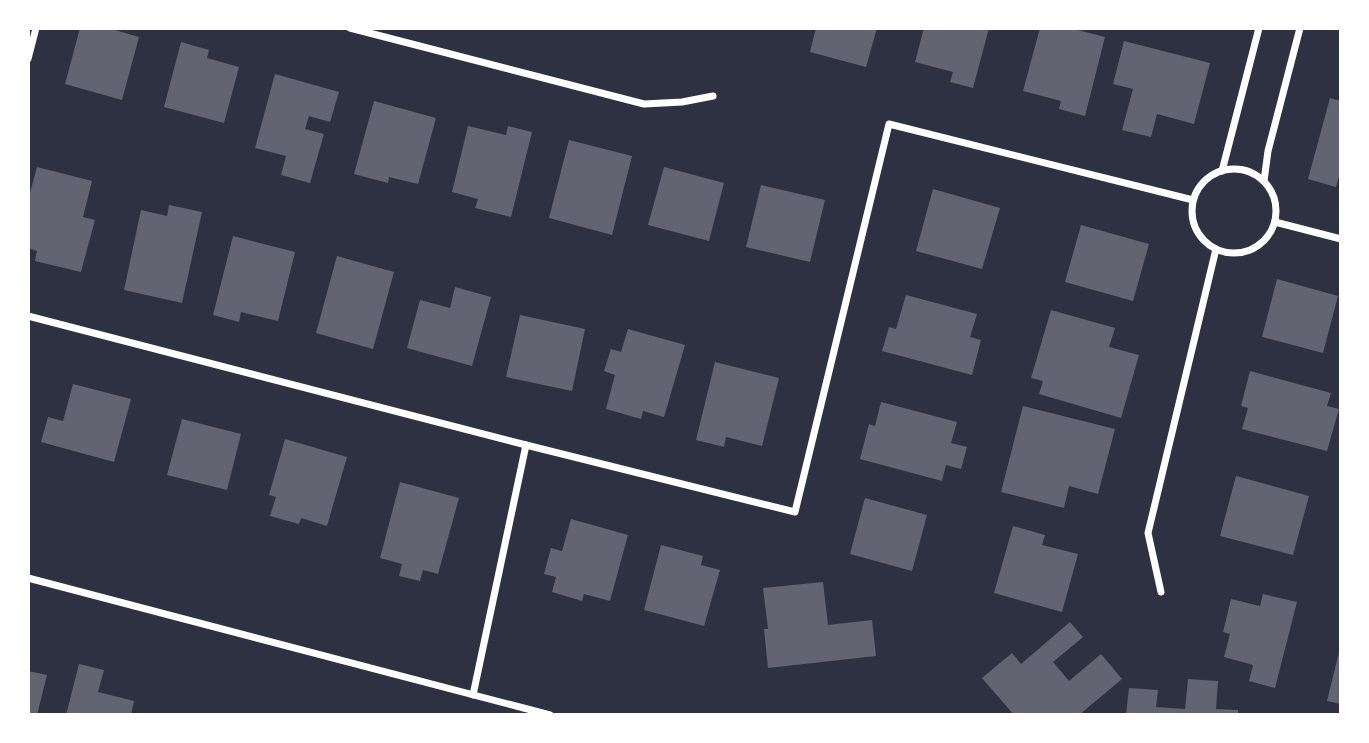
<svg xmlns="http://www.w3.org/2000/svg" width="1369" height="743" font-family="'Exo 2',sans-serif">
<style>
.building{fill:#626471}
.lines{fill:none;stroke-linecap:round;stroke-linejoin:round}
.minor{stroke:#fff;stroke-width:7}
</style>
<rect width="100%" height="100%" fill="#2d3142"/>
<g class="building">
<path d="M80,28H108L139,37L122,100L65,84Z"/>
<path d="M816,28H877L866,67L810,52Z"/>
<path d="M924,28H989L973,88L950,82L953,72L915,62Z"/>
<path d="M1040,28H1070L1105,37L1085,116L1059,109L1061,101L1023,91Z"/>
<path d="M1124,41L1210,63L1194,124L1157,114L1151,137L1122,130L1133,89L1113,84Z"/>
<path d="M181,42L209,50L207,58L239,67L224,123L164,107Z"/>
<path d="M275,74L339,92L330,122L309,116L305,129L324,134L310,183L281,175L286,156L255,148Z"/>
<path d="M1330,98L1341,101V176H1339L1336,187L1308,179Z"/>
<path d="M374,101L436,118L418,184L389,177L388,183L354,174Z"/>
<path d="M468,126L506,135L508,126L532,132L511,217L475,208L478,199L452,192Z"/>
<path d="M569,140L632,156L612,235L549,218Z"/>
<path d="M37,167L92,181L83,217L95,220L81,272L35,261L37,251L28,248V200Z"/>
<path d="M664,167L724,183L709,241L648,225Z"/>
<path d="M761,185L825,200L810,262L746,247Z"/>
<path d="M933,189L1000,208L982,269L916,251Z"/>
<path d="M169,205L202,212L182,303L124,290L141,210L167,216Z"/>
<path d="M1081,225L1149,244L1133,301L1065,282Z"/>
<path d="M233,236L295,252L278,321L241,312L239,322L213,315Z"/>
<path d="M337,256L394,272L373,349L316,333Z"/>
<path d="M1277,279L1338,296L1323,353L1262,337Z"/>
<path d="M455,287L491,297L472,366L407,348L420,300L450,308Z"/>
<path d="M906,295L977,314L970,337L981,340L972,375L882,351L889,327L896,329Z"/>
<path d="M1051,310L1115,328L1109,347L1139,355L1121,418L1039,394L1043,381L1031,378Z"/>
<path d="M520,315L585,329L572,391L506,377Z"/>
<path d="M628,329L685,345L664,417L643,411L641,419L606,409L615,375L604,371L611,349L621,352Z"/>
<path d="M715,362L779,378L762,446L726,437L724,447L696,440Z"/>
<path d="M1250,371L1331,393L1327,406L1339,409L1327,451L1242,429L1248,408L1241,406Z"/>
<path d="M73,384L131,399L114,462L41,442L48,417L63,421Z"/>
<path d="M881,402L957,422L951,443L967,447L961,469L946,465L942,481L860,459L869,424L875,426Z"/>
<path d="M1023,406L1115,429L1098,494L1069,486L1064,508L1001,492Z"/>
<path d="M182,419L241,434L227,490L167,475Z"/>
<path d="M285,439L347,457L327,526L301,518L299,524L270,516L276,497L269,495Z"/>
<path d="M1236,476L1309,496L1293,555L1220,536Z"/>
<path d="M400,482L459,498L438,574L423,570L420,581L399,576L402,564L380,558Z"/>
<path d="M865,498L927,515L912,571L850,554Z"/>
<path d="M571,519L628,535L610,601L584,594L582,601L552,592L556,577L544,574L551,548L562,551Z"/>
<path d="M1013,526L1045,535L1042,545L1078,554L1062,612L994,593Z"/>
<path d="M661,545L703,556L701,565L720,570L704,626L644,610Z"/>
<path d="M823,582L828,625L872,620L876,656L768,668L764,629H768L763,588Z"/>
<path d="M1263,594L1297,602L1275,688L1249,681L1253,665L1224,657L1230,634L1223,632L1231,599L1260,606Z"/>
<path d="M1070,622L1083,637L1053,662L1069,681L1101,654L1122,679L1079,715H1014L982,678L1012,653L1021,664Z"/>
<path d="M1340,648H1341V704L1327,701Z"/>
<path d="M79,664L104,670L98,692L134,701L131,715H66Z"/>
<path d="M28,671L47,675L37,715H28Z"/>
<path d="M1188,679L1218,681L1216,709L1238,710V715H1126L1129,688L1158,690L1156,707L1185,709Z"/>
</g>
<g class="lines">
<g class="minor">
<path d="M350,28L644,104L682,102L713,96"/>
<path d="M28,59L36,28"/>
<circle cx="1234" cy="211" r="42"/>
<path d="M1222,171L1259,28"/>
<path d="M1264,181L1268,151L1300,28"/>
<path d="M1275,222L1341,239"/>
<path d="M28,316L526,445L795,512L889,124L1193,200"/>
<path d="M28,578L550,715"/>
<path d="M1161,592L1148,533L1216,249"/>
<path d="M473,695L526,445"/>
</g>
</g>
<rect width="1369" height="743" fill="none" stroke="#ffffff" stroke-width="60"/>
</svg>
